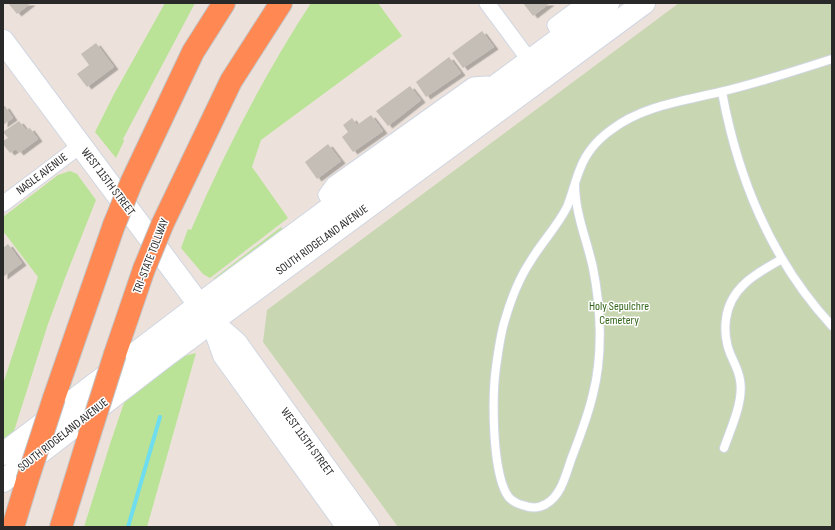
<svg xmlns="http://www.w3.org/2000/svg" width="835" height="530" font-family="'Sofia Sans Condensed',sans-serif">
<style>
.green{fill:#bae397}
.cemetery{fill:#c8d6b2}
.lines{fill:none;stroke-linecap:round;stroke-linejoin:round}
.stream{stroke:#6dddef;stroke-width:4}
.building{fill:#c4beb7;filter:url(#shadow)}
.lane-casing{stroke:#d0d6e2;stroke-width:10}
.street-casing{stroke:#d0d6e2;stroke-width:17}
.secondary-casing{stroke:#d0d6e2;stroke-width:24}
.highway-casing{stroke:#c3c3c3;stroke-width:24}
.lane{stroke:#fff;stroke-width:8}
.street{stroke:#fff;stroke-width:15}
.secondary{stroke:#fff;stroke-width:22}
.highway{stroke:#ff8853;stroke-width:22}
.highway-bridge-casing{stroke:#c3c3c3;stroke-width:24;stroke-linecap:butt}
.highway-bridge{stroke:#ff8853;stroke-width:22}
.labels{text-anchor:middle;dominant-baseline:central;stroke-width:3;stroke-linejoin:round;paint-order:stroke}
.street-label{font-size:12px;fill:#292929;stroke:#fff}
.park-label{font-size:12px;fill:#336619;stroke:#fff}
</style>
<defs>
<filter id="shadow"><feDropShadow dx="4.5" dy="2.5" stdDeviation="0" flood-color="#0004"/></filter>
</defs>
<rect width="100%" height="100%" fill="#ece2db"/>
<g class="green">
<path d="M165,3H195L123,139L124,141L116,158L95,132L113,96Z"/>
<path d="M311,3H378L402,36L261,140L252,167L288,218L210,278L203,274L181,248L188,229L191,230C225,151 264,75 311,3Z"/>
<path d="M70,171L77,174L96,200L65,278L48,324L14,431L3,439V384L38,277L3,231V217L58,175Z"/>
<path d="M281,227L286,234L221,278L213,279Z"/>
<path d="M196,353L147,527H84L110,444L125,400L184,356Z"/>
</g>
<path class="cemetery" d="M679,3H832V527H398L263,342L267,310Z"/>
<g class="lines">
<path class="stream" d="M128,527L160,417"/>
</g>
<g class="building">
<path d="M8,3H31L17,14Z"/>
<path d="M523,3H550L533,16Z"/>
<path d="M482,31L494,47L463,68L452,53Z"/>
<path d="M96,43L114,67L87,87L77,74L89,65L81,54Z"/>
<path d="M449,57L461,73L426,97L416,82Z"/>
<path d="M410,86L421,100L388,126L376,111Z"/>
<path d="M5,106L13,118L3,125V107Z"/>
<path d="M371,115L383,131L353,152L342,137L348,132L343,125L352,118L357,125Z"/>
<path d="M19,121L26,130L30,128L38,139L19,153L16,149L10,153L3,144V141L8,138L3,132Z"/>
<path d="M328,144L341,161L317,179L305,162Z"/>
<path d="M8,244L22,263L3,277V248Z"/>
</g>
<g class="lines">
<defs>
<g id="lane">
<path d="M722,92C738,179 772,261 832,326"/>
<path d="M575,184C575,214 587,240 593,268C601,308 603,355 593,394C588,416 580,436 572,457C566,473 562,495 546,504C538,509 530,508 522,505C515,503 509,499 506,493C492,466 492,397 496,367C498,353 500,337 504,323C510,302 518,280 530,262C541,243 557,227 567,207C572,195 575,181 580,169C586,153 597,140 611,130C642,106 683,101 720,92C758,83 795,71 832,59"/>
<path d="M724,448C731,428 744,401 740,380C738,366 729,356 727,343C725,335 725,327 726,319C730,287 757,273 782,259"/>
</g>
<g id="street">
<path d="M487,3L530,61"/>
<path d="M561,37L555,25L585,3"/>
<path d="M3,204L81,145"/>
<path d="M333,206L326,195L334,184L473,85L487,84L495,86"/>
</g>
<g id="secondary">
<path d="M3,41L212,322L236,343L368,527"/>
<path d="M213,324L224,355L348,527"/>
<path d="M3,454L199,305L608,3"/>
<path d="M3,481L164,357L644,3"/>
</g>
<g id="highway">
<path d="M132,181L193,52L224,3"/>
<path d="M163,223L231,81L281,3"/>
<path d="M115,354L144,269"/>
<path d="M54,398L114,225"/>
<path d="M13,527L27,481"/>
<path d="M61,527L89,436"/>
</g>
</defs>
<use href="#lane" class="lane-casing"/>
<use href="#street" class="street-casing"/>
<use href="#secondary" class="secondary-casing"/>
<use href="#highway" class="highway-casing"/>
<use href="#lane" class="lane"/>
<use href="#street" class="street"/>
<use href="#secondary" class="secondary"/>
<use href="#highway" class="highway"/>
<defs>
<g id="highway-bridge">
<path d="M114,225L132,181"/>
<path d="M144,269L163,223"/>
<path d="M89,436L115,354"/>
<path d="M27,481L54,398"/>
</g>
</defs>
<use href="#highway-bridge" class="highway-bridge-casing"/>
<use href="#highway-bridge" class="highway-bridge"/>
</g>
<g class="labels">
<g class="street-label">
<text transform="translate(42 174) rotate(-37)">NAGLE AVENUE</text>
<text transform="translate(108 182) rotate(53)">WEST 115TH STREET</text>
<text transform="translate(322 240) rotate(-36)">SOUTH RIDGELAND AVENUE</text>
<text transform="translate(151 256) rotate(-69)">TRI-STATE TOLLWAY</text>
<text transform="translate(63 435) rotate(-38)">SOUTH RIDGELAND AVENUE</text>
<text transform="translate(307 442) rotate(54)">WEST 115TH STREET</text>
</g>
<g class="park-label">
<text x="619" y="306">Holy Sepulchre<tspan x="619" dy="14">Cemetery</tspan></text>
</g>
</g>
<rect width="835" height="530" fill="none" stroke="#292929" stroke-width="8"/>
</svg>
